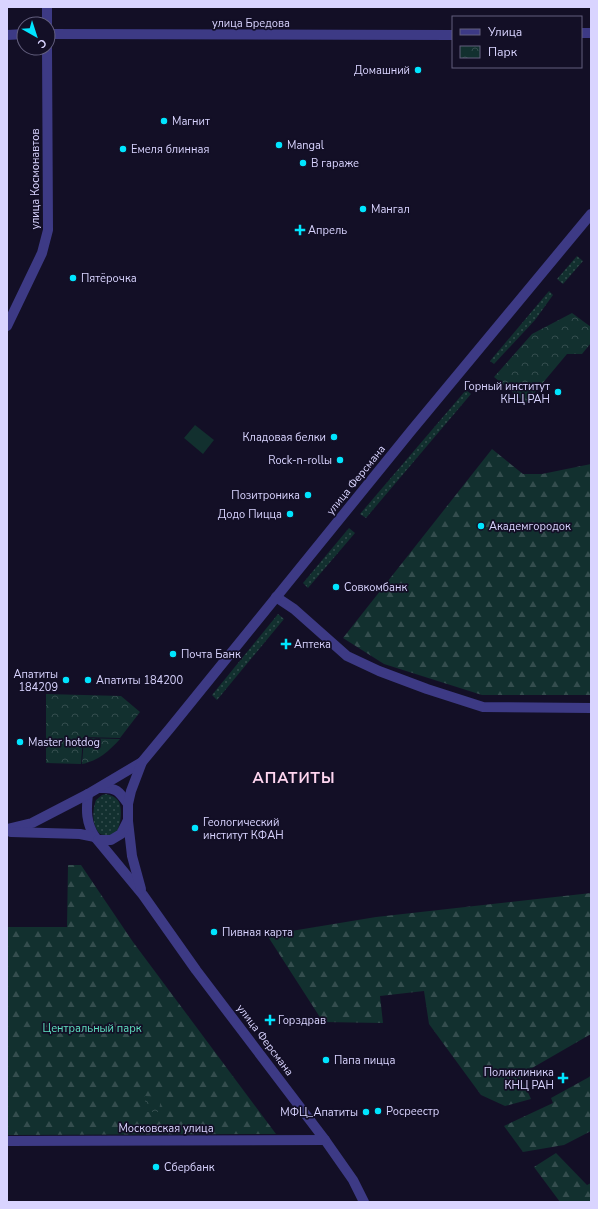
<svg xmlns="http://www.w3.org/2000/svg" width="598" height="1209" font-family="'Nunito Sans',sans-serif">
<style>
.grass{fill:url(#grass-dots)}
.forest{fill:url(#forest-firs)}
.park{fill:url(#park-crowns)}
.pitch{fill:#12302f}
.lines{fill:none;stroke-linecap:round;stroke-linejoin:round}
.minor{stroke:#3d3a85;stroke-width:10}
.poi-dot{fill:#00e5ff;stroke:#130f26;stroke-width:1.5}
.labels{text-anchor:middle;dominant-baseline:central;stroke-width:3.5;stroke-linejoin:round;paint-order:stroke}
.street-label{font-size:11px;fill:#d9d4ff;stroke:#130f26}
.poi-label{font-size:11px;fill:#d9d4ff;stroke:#130f26;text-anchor:start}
.park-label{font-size:11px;fill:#5fe0c0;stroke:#130f26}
.district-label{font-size:15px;font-weight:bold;letter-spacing:1px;fill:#ffd6f0;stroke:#130f26}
</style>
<defs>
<pattern id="grass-dots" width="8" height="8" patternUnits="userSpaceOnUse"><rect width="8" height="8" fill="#12302f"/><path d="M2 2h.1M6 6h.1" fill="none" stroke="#344d4e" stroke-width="1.8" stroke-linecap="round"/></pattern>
<pattern id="forest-firs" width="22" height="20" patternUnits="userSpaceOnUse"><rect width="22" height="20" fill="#12302f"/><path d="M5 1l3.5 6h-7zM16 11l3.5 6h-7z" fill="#344d4e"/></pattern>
<pattern id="park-crowns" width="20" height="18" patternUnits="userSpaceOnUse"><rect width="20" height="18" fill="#12302f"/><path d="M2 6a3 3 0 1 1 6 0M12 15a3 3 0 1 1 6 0" fill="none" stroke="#344d4e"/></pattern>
</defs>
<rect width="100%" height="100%" fill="#130f26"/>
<g class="grass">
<path d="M577,256L583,261L563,284L557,279Z"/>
<path d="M549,291L553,295L535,320L494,364L490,361Z"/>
<path d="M466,390L471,394L366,518L360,514Z"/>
<path d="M349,528L355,533L308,588L303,583Z"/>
<path d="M278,614L284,619L217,700L212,695Z"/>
<path d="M106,794C111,795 116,797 119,802C123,810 121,833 111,836C109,836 107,836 105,835C99,835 98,832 96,828C92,820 93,808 96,800L102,795Z"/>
</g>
<g class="forest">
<path d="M492,449L523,474H542L591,464V695H482L384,664L343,638Z"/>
<path d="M68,865H81L133,942L276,1134L7,1135V927H67Z"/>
<path d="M591,893V1034L520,1075L531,1099L505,1106L481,1095L429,1024L424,991L380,996L383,1023L323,1022L267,935L376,917Z"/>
<path d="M591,1076V1131L564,1145L523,1152L504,1126L553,1103L551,1098Z"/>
<path d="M556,1153L587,1185L591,1183V1202H560L534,1167Z"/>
</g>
<g class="park">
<path d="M572,313L591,327V343L582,354H567L526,403L494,377L532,334Z"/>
<path d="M46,694L121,696L140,712L120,738L83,737L81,764L46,763Z"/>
<path d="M84,738L120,739C109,751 98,761 82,764Z"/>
<path d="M145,1096L161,1097L159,1112H145Z"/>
</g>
<path class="pitch" d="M195,425L214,440L203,454L184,438Z"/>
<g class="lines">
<g class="minor">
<path d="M47,7V24"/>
<path d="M581,33H591"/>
<path d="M48,34L453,35"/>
<path d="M7,35L24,34"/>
<path d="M7,326L42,253L48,230L47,48"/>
<path d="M276,597L294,609L347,656L379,671L427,689L483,707L591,708"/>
<path d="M100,788C116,787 119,791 128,804"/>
<path d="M88,794C86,810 86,823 95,837L143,895L196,970L325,1140L353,1180L364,1202"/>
<path d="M128,821L132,856L141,889"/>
<path d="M7,829L32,823L88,794L142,762"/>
<path d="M11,832L80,834L95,837"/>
<path d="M98,840H111L121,834L128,820V804L131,791L142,762L171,727L411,431L591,214"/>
<path d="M7,1141L325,1140"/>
</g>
</g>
<g class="poi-dot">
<circle cx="418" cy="70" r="4"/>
<circle cx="164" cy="121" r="4"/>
<circle cx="279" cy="145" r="4"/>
<circle cx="123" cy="149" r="4"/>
<circle cx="303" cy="163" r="4"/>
<circle cx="363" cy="209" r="4"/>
<path d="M298 224h4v4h4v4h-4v4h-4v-4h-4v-4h4z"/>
<circle cx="73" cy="278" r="4"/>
<circle cx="558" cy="392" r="4"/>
<circle cx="334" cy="437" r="4"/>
<circle cx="340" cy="460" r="4"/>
<circle cx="308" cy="495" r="4"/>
<circle cx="290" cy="514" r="4"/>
<circle cx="481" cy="526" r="4"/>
<circle cx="336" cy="587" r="4"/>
<path d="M284 638h4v4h4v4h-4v4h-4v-4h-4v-4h4z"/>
<circle cx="173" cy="654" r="4"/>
<circle cx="66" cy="680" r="4"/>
<circle cx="88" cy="680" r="4"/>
<circle cx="20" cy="742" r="4"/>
<circle cx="195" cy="828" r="4"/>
<circle cx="214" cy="932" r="4"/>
<path d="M268 1014h4v4h4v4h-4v4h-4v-4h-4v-4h4z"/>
<circle cx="326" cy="1060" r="4"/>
<path d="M561 1072h4v4h4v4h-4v4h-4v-4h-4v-4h4z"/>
<circle cx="378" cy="1111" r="4"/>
<circle cx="366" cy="1112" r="4"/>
<circle cx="156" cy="1167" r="4"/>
</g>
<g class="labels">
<g class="street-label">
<text x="251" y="23">улица Бредова</text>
<text transform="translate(35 179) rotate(-90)">улица Космонавтов</text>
<text transform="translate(356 480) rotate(-51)">улица Ферсмана</text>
<text transform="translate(265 1040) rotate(53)">улица Ферсмана</text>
<text x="166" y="1128">Московская улица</text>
</g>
<g class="poi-label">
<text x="410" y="70" text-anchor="end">Домашний</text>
<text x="172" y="121">Магнит</text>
<text x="287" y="145">Mangal</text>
<text x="131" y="149">Емеля блинная</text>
<text x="311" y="163">В гараже</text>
<text x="371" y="209">Мангал</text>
<text x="308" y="230">Апрель</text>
<text x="81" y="278">Пятёрочка</text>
<text x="550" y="386" text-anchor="end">Горный институт<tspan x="550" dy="13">КНЦ РАН</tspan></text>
<text x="326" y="437" text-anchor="end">Кладовая белки</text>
<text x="332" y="460" text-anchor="end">Rock-n-rollы</text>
<text x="300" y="495" text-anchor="end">Позитроника</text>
<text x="282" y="514" text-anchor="end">Додо Пицца</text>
<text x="489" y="526">Академгородок</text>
<text x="344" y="587">Совкомбанк</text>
<text x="294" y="644">Аптека</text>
<text x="181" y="654">Почта Банк</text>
<text x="58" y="674" text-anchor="end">Апатиты<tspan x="58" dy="13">184209</tspan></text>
<text x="96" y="680">Апатиты 184200</text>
<text x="28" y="742">Master hotdog</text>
<text x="203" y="822">Геологический<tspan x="203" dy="13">институт КФАН</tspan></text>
<text x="222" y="932">Пивная карта</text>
<text x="278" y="1020">Горздрав</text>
<text x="334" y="1060">Папа пицца</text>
<text x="554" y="1072" text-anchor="end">Поликлиника<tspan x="554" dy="13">КНЦ РАН</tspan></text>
<text x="386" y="1111">Росреестр</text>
<text x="358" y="1112" text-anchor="end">МФЦ_Апатиты</text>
<text x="164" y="1167">Сбербанк</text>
</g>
<g class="park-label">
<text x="92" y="1028">Центральный парк</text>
</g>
<g class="district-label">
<text x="294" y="778">АПАТИТЫ</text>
</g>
</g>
<rect width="598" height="1209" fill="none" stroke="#d9d4ff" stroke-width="16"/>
<rect x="452" y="16" width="130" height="52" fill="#130f26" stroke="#625e7d"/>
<rect x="460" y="29" width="20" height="6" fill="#3d3a85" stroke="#625e7d"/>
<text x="488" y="36" font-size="12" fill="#d9d4ff">Улица</text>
<rect x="460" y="46" width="20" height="12" fill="url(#park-crowns)" stroke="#625e7d"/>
<text x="488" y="56" font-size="12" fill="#d9d4ff">Парк</text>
<g transform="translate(36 36) rotate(141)"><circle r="19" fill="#130f26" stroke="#625e7d"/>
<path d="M0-3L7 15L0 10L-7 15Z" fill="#00e5ff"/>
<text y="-6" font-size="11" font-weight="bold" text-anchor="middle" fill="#d9d4ff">С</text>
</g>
</svg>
